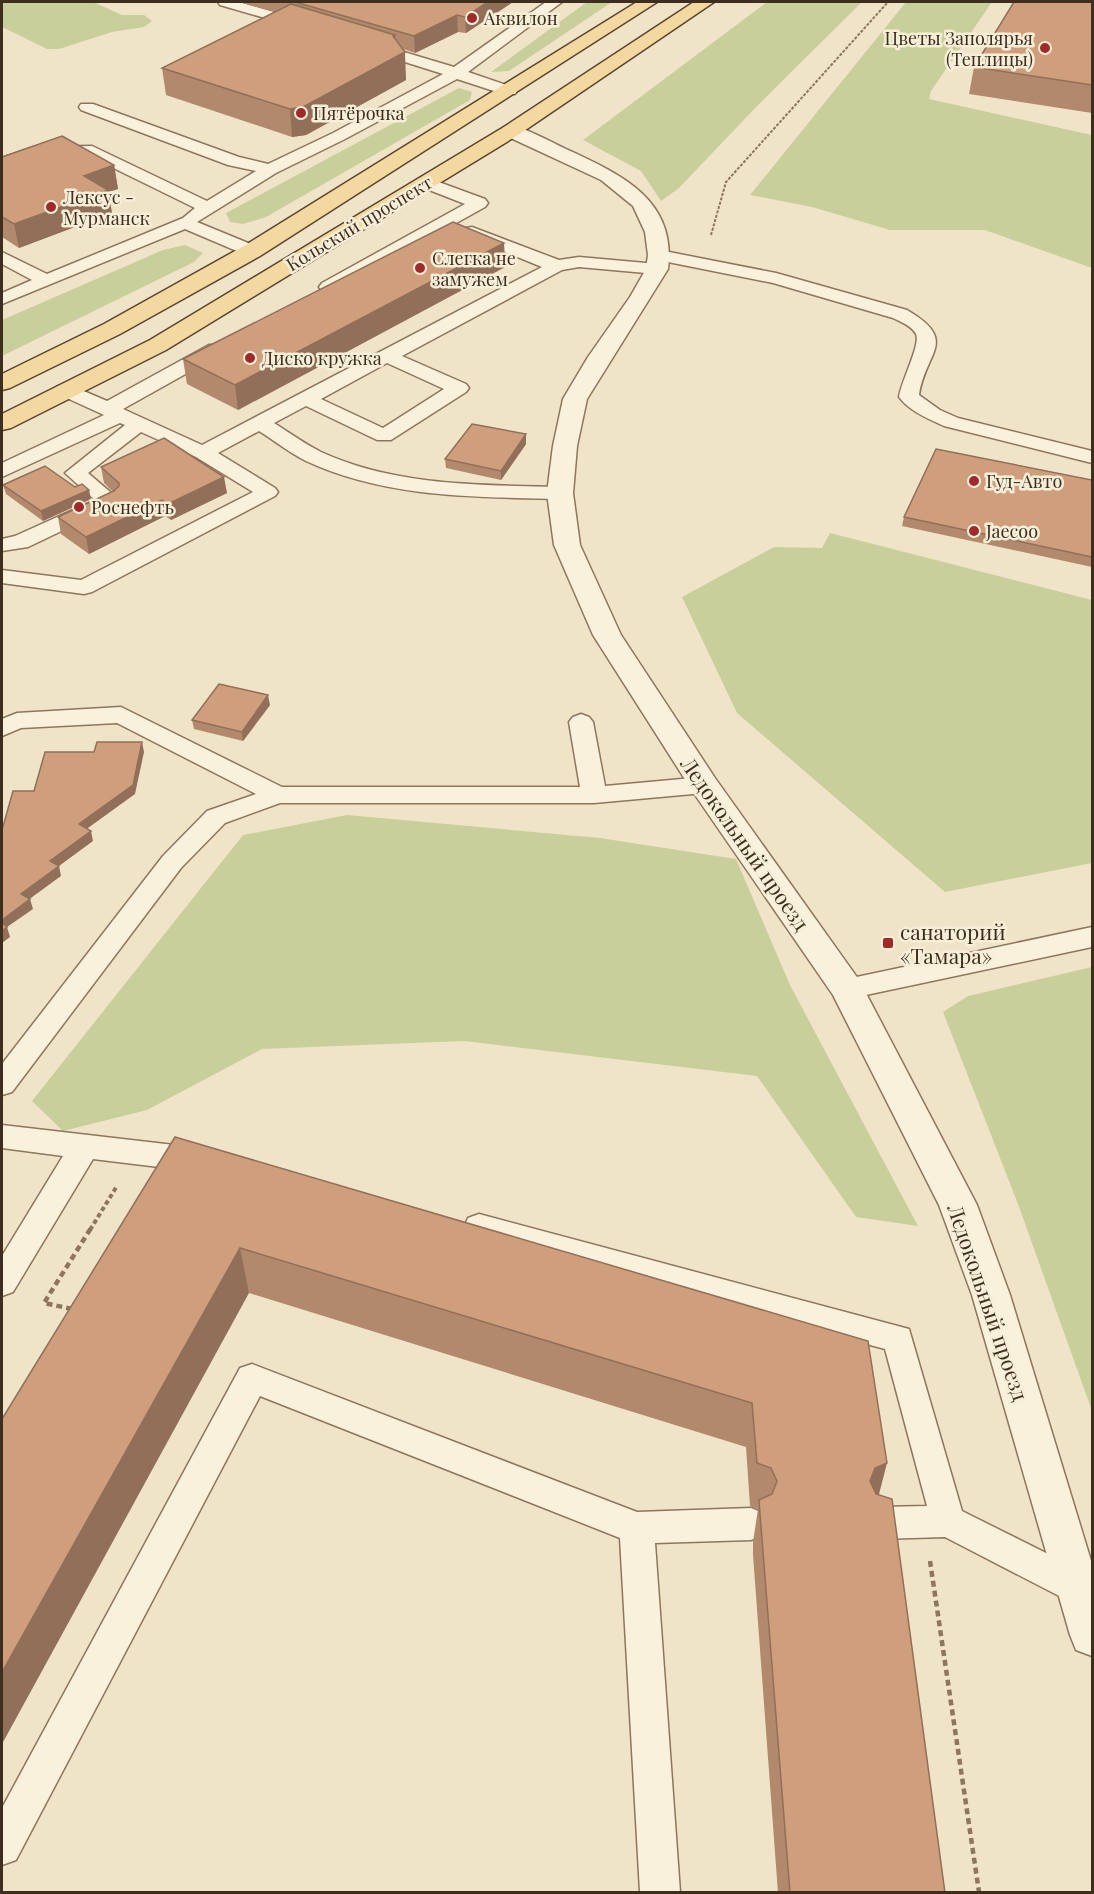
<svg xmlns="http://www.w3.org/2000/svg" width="1094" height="1894" font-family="'Playfair Display',serif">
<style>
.green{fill:#c9cf9b}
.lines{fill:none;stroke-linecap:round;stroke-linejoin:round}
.lane-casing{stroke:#8d765c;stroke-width:3}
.street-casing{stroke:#8d765c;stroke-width:3}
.primary-casing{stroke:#5b4430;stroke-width:3}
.path-far2{stroke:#8d765c;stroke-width:2;stroke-dasharray:3 1.5;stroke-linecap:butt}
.path-far1{stroke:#8d765c;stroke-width:4;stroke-dasharray:4.5 3;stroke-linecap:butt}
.path{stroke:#8d765c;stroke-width:4.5;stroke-dasharray:6 4;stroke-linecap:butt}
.lane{fill:#faf1dc;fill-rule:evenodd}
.street{fill:#faf1dc;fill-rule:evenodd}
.primary{fill:#f3d9a0;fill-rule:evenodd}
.wall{fill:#b2896c}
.shaded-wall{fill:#916f58}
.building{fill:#cf9f7d;stroke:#916f58;stroke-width:1.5}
.poi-dot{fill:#9e2a2b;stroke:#f7eed8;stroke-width:2}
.labels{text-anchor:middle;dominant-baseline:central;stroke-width:5;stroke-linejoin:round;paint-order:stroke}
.far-poi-label{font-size:18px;fill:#3d2e20;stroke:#f7eed8;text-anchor:start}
.far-street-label{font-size:18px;fill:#3d2e20;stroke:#f7eed8}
.street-label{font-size:21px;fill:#3d2e20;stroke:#f7eed8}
.poi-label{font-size:21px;fill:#3d2e20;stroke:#f7eed8;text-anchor:start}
</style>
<rect width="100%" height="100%" fill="#f0e4c8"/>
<g class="green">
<path d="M3,2H93L122,15H144L152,21L144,27L112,32L59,49H47L2,27Z"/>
<path d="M587,2H612L509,71L491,72Z"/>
<path d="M767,2H862L759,104L679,188L661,201L641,171L583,140Z"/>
<path d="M906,2H992L931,91L929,99L1092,135V268L985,230H890L812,207L750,195Z"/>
<path d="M459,88L472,92L470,100L266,217L243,224L230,222L226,213Z"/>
<path d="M185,245L203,253L194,262L2,356V320L163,250Z"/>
<path d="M830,533L1092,600V863L945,892L737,713L682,597L774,547L822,548Z"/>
<path d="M347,815L600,838L736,859L790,985L918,1226L856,1217L757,1076L464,1041L262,1049L147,1110L63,1131L32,1101L243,835Z"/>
<path d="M1092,967V1411L1018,1204L943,1012L968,996Z"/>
</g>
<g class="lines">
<defs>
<g id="lane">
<path d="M218,2H239L308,22L310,25L303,29L220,5Z"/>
<path d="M546,2H562L468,72L515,88L517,91L515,94H503L457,79L345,139L276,173L197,222L258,247L261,251L258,255H246L185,229L2,304V293L32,280L2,264V252L47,274L183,218L195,208L89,156L36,157L2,169V158L34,147L92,146L207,201L256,171L228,165L81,110L79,107L81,104H93L239,157L268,164L333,133L443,74L367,50L364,47L367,44H377L454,67Z"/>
<path d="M425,177L485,199L488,203L485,207L334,291H322L319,287L322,283L465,204L419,186L417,182Z"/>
<path d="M472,227L559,260L579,257L657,264L663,265L666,269L663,273L657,274L579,267L562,270L402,356L466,384L469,388L466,392L391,440H377L306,406L274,423C290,433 305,444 321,452C395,486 480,485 560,487L567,489L570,493L567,497L560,499C475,497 385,498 306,461C290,453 275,441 259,431L218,453L275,488L278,492L275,496L92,592L84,594L2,583V570L81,580L253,492L196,457L141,432L88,473L116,497L120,501L116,505L28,547L2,551V539L15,536L95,500L65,473L125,425L120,423L2,477V463L104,415L58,394L55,390L58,386H72L107,401L209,345H223L226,349L223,353L123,409L202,445L542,267L466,236L463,232L466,228ZM387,363L444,389L383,428L321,399Z"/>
<path d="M659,250L776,273L907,310C960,341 925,352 919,395L940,410L958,418L1092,451V463L944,426C929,419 909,411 899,397C901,382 921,344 916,334C912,326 901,322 893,318L773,283L653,259L650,255L653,251Z"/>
<path d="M121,707L282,787H580L569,722L573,717L581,714L589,717L593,722L605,786L704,777L713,779L716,785L713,791L704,793L594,803H280L225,823L181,868L12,1092L2,1095V1064L163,856L207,811L256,794L117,723L21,728L2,736V719L17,713Z"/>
<path d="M1092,927V947L847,999L837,996L833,989L837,982L847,979Z"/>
<path d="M2,1125L200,1148L211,1152L215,1160L211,1168L200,1172L93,1159L13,1292L2,1296V1256L63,1156L2,1148Z"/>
<path d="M479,1214L909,1329L962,1511L1092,1576V1600L1080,1605L1067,1600L945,1537L879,1539L867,1534L862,1523L867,1512L879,1507L927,1506L885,1349L468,1236L464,1227L468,1218Z"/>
<path d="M252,1364L637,1512L751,1508L763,1513L768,1524L763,1535L751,1540L655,1543L680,1892H640L620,1538L260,1396L16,1860L2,1865V1808L240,1368Z"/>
</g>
<path id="street" d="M511,125C530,130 549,141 566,149C620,174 677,199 668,269L587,399L577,446L573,493L580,545L621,635L715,778L859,980L977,1205L1010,1295L1092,1564V1656L1076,1650L1070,1635L972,1295L939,1205L833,995L693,792L593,635L554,545L547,493L553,446L563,399L588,357L630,297L646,269L648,255L645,232L633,206L601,180L504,135L501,131L504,127Z"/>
<g id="primary">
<path d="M637,2H657L260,256L120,334L10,388L2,390V374L104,324L244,246Z"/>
<path d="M694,2H714L518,135L166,350L11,428L2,430V414L150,340L504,127Z"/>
</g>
</defs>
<use href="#lane" class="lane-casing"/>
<use href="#street" class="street-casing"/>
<use href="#primary" class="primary-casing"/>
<path class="path-far2" d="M711,235L726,182L888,2"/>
<path class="path-far1" d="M90,1230L117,1186"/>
<g class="path">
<path d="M72,1309L44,1303L91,1228"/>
<path d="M930,1561L979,1892"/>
</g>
<use href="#lane" class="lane"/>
<use href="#street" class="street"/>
<use href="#primary" class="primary"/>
</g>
<g class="wall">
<path d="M239,2H513L466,33L458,32L415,53L403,49L406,80L306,135L292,137L166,95L162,68L275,12Z"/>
<path d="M1092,2V113L969,94L974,67Z"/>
<path d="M2,157L114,165L118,189L108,192L112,213L19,248L2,237Z"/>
<path d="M504,243L505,267L238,410L187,384L183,359Z"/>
<path d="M526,444L501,480L446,468L445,459Z"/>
<path d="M101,467L227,493L171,520L165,516L89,554L61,534L58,517L112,491L104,483Z"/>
<path d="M1092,480V567L902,526L904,517Z"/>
<path d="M3,485L75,487L91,499L43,521L6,494Z"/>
<path d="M270,705L243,741L194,729L192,720Z"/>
<path d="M175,1137L868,1341L879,1495L945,1893H778L753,1555V1542L758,1509L750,1506L746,1447L249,1293Z"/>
</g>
<g class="shaded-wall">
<path d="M488,2H513L466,33L465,17Z"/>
<path d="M457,15L458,32L415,53L414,36Z"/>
<path d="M395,35L396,57L405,52L406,80L306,135L292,137L290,109Z"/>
<path d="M114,165L118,189L108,192L112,213L19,248L14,224L84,176Z"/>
<path d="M504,243L505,267L238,410L235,385Z"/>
<path d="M526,434V444L501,480V471Z"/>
<path d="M224,477L227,493L171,520L168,504Z"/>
<path d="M89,490L91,499L43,521L41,511Z"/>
<path d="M162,500L165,516L89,554L86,537Z"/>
<path d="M268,695L270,705L243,741L242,732Z"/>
<path d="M142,742L144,752L135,794L81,833L79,824Z"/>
<path d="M91,831L93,841L59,866L61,876L24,903L21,894L50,861Z"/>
<path d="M30,899L33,909L7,927L10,937L2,943V920Z"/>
<path d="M240,1248L249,1293L2,1744V1672Z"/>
<path d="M887,1463L876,1506L870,1481L875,1468Z"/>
</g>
<g class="building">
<path d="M295,2H488L465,17L457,15L414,36Z"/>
<path d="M1014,2H1092V85L974,67Z"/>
<path d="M291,4L395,35L393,36L405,52L303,107L290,109L162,68Z"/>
<path d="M62,136L114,165L84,176L108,190L14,224L2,217V157Z"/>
<path d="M453,222L504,243L235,385L183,359Z"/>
<path d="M472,424L526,434L501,471L445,459Z"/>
<path d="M164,438L224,477L168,504L162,500L86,537L58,517L114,491L119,486V483L101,467Z"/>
<path d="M936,449L1092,480V557L904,517Z"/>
<path d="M45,466L75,487L82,484L89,490L41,511L3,485Z"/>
<path d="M219,684L268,695L242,732L192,720Z"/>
<path d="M97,742H142L133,785L79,824L91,831L50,861L59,866L21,894L30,899L2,920V830L13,791H34L45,752H94Z"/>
<path d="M2,923L7,927L2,931Z"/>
<path d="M175,1137L868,1341L887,1463L875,1468L870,1481L876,1494L892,1499L945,1893H790L760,1514L759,1500L772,1494L777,1481L771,1468L757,1463L752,1403L240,1248L2,1672V1419Z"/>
</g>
<g class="poi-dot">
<circle cx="472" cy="18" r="6"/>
<circle cx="1045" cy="48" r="6"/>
<circle cx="301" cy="113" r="6"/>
<circle cx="51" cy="207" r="6"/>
<circle cx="420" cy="268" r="6"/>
<circle cx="250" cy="358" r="6"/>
<circle cx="974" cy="481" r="6"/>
<circle cx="79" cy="507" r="6"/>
<circle cx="974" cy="531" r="6"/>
<rect x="882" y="937" width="12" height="12" rx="3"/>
</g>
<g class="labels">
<g class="far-poi-label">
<text x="484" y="18">Аквилон</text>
<text x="1033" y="38" text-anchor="end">Цветы Заполярья<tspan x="1033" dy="21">(Теплицы)</tspan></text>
<text x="313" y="113">Пятёрочка</text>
<text x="63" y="197">Лексус -<tspan x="63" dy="21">Мурманск</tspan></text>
<text x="432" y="258">Слегка не<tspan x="432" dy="21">замужем</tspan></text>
<text x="262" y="358">Диско кружка</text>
<text x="986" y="481">Гуд-Авто</text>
<text x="91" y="507">Роснефть</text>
<text x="986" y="531">Jaecoo</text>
</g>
<g class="far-street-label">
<text transform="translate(359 223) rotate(-31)">Кольский проспект</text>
</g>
<g class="street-label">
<text transform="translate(746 843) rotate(55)">Ледокольный проезд</text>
<text transform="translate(989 1302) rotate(71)">Ледокольный проезд</text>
</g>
<g class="poi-label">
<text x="900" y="931">санаторий<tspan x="900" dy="24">«Тамара»</tspan></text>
</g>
</g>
<rect width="1094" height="1894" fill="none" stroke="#3d2e20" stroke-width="6"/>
</svg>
